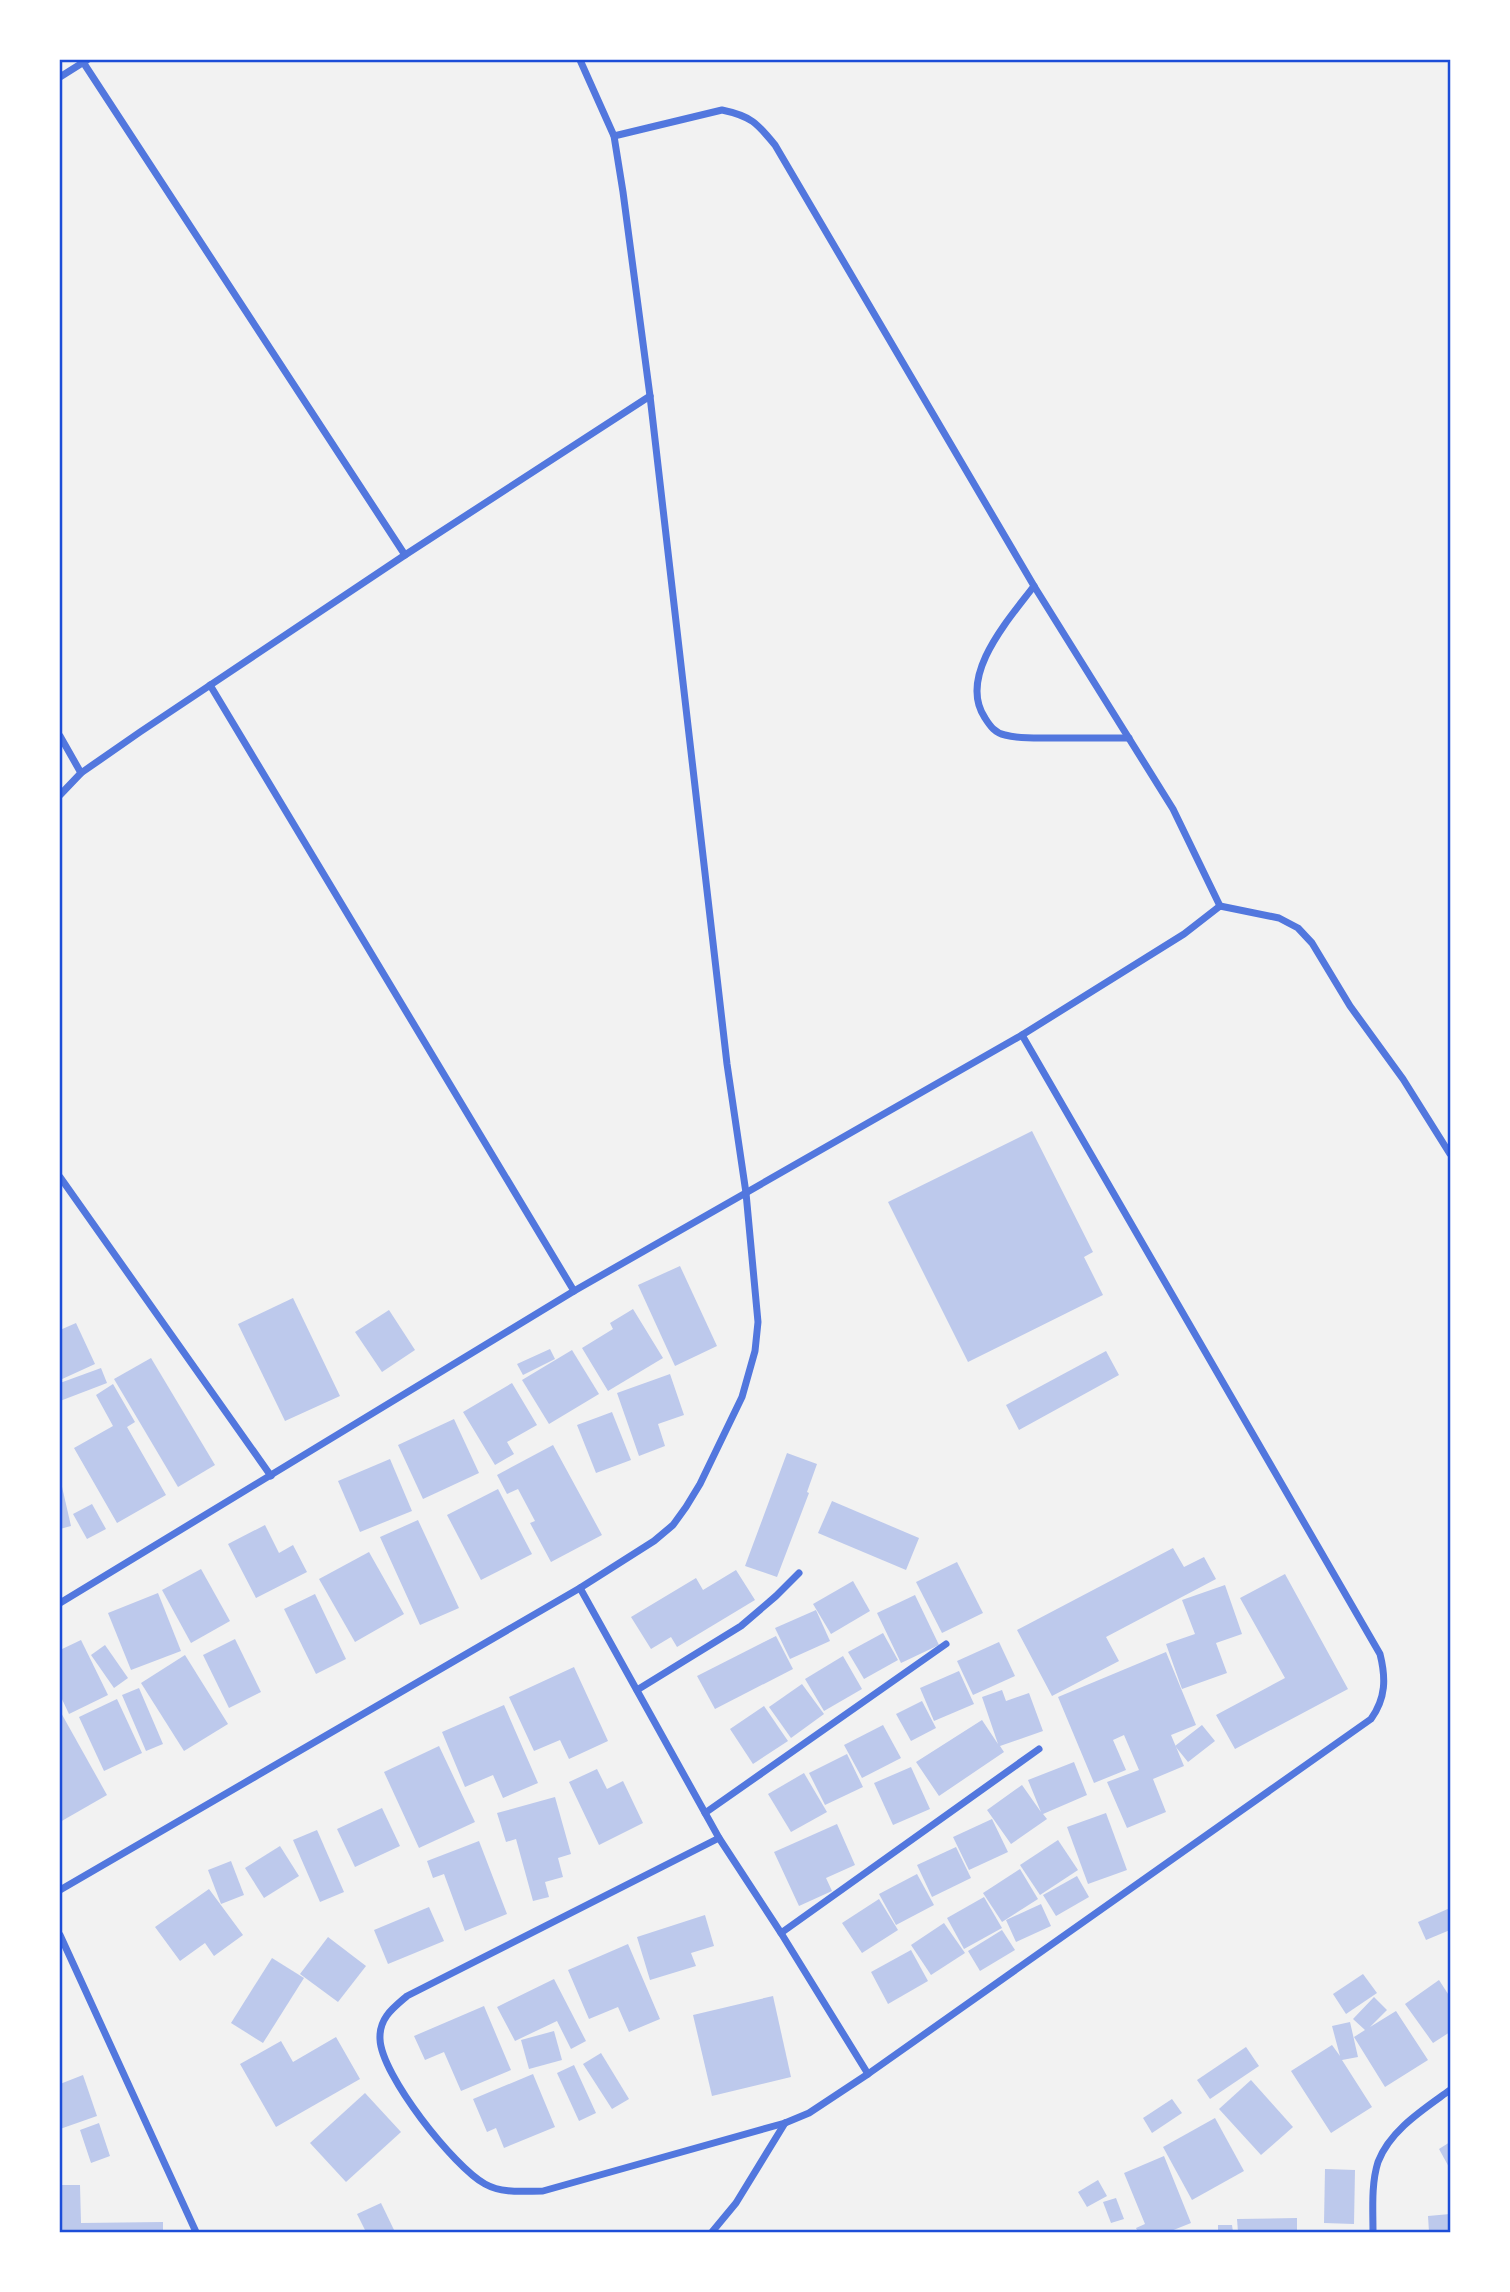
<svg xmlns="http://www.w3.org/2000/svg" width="1510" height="2292" font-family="Literata,serif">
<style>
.building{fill:#bdc9ec}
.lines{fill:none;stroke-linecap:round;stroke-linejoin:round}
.minor{stroke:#5277de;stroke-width:7}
.neatline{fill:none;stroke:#1d4ed8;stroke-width:2.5}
</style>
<rect width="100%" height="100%" fill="#f2f2f2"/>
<g class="building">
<path d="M1032,1131L1093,1252L1084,1257L1103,1295L968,1362L888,1202Z"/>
<path d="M680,1266L717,1346L675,1366L638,1285Z"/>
<path d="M293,1298L340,1396L285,1421L238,1324Z"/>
<path d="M633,1309L663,1358L608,1391L582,1348L613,1329L610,1323Z"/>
<path d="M389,1310L415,1350L382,1372L355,1332Z"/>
<path d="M76,1323L95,1364L60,1380V1330Z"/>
<path d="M550,1349L555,1359L523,1375L517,1364Z"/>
<path d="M572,1350L599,1394L549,1424L522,1380Z"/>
<path d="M1106,1351L1119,1375L1019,1430L1006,1405Z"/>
<path d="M151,1358L215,1465L178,1487L114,1379Z"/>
<path d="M101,1368L107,1383L60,1401V1383Z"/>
<path d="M670,1374L684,1415L658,1424L665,1446L639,1456L617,1393Z"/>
<path d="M512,1383L537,1425L507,1442L514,1454L495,1465L463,1412Z"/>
<path d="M113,1384L135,1422L127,1427L166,1495L117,1523L74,1448L113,1426L96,1395Z"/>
<path d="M612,1412L631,1460L596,1473L577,1425Z"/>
<path d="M454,1419L479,1473L423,1499L398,1445Z"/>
<path d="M553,1445L602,1535L551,1562L530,1523L535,1521L518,1489L507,1494L497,1475Z"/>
<path d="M787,1453L817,1464L807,1492L809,1493L777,1577L745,1566Z"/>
<path d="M390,1459L412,1511L360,1532L338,1481Z"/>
<path d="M60,1478L71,1526L60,1529Z"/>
<path d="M498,1489L532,1554L481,1580L447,1515Z"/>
<path d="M832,1501L919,1538L906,1570L818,1533Z"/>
<path d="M92,1504L106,1529L87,1539L73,1514Z"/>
<path d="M418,1520L459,1608L420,1625L380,1537Z"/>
<path d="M265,1525L279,1553L293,1545L307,1572L256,1598L228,1544Z"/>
<path d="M1173,1548L1184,1567L1204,1557L1216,1579L1106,1637L1119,1661L1052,1696L1017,1630Z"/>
<path d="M369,1552L404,1614L355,1642L319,1579Z"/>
<path d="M957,1562L983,1613L942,1633L916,1582Z"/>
<path d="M201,1569L230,1621L191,1643L162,1590Z"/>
<path d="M736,1570L755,1600L677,1647L671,1637L651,1649L631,1617L696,1578L703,1590Z"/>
<path d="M1285,1574L1348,1689L1235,1749L1216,1715L1285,1678L1240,1598Z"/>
<path d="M853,1581L870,1611L831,1634L813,1604Z"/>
<path d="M1225,1585L1242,1634L1216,1643L1227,1673L1182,1689L1166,1644L1195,1634L1182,1600Z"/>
<path d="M158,1593L181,1651L131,1670L108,1613Z"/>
<path d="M315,1594L346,1659L316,1674L284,1609Z"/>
<path d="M915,1595L939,1645L901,1663L877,1613Z"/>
<path d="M816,1610L830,1641L790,1659L775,1628Z"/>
<path d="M883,1633L898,1660L864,1679L848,1652Z"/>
<path d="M776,1636L793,1669L715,1709L697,1676Z"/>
<path d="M235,1639L261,1692L229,1708L203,1655Z"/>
<path d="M81,1640L108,1695L69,1714L60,1695V1650Z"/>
<path d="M999,1642L1015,1676L973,1695L957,1661Z"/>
<path d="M105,1645L128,1678L114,1688L91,1655Z"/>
<path d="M1166,1652L1196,1725L1171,1735L1184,1766L1153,1779L1166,1812L1127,1828L1107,1782L1139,1770L1124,1735L1113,1740L1126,1770L1094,1783L1058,1697Z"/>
<path d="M185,1655L228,1724L184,1751L141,1683Z"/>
<path d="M843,1656L862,1689L824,1711L805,1679Z"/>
<path d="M574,1667L608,1741L569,1759L560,1740L534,1751L509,1697Z"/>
<path d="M959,1671L974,1704L934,1721L920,1688Z"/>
<path d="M802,1684L824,1714L791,1738L769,1707Z"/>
<path d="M139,1688L163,1744L146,1751L122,1695Z"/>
<path d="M1002,1690L1006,1701L1029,1693L1043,1731L1000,1746L1004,1752L939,1796L916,1762L982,1720L998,1744L982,1697Z"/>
<path d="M117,1699L142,1753L104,1771L79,1717Z"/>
<path d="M922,1701L936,1728L911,1741L896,1714Z"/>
<path d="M504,1705L538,1783L503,1798L493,1775L465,1787L442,1732Z"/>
<path d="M764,1706L788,1741L753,1764L730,1729Z"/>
<path d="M60,1711L107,1795L60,1822Z"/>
<path d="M883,1725L901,1758L862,1778L844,1745Z"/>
<path d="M1202,1725L1215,1741L1188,1762L1175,1746Z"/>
<path d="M439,1746L475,1822L419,1848L384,1772Z"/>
<path d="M847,1754L863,1787L825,1805L809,1773Z"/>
<path d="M1074,1762L1087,1795L1043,1814L1047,1819L1011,1844L987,1810L1022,1785L1041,1812L1028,1780Z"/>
<path d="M911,1767L930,1809L893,1825L874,1783Z"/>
<path d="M597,1769L607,1789L623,1781L643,1823L599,1845L569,1782Z"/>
<path d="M804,1773L827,1812L791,1832L768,1794Z"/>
<path d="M555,1797L571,1854L558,1858L563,1877L545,1882L549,1897L533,1901L516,1839L506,1842L497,1813Z"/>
<path d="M382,1808L400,1846L355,1867L337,1829Z"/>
<path d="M1106,1813L1127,1870L1088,1884L1067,1827Z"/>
<path d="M992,1819L1008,1852L969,1870L953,1837Z"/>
<path d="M837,1824L855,1865L826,1878L832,1891L799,1906L774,1852Z"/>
<path d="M317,1830L344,1892L320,1902L293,1840Z"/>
<path d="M1058,1840L1078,1870L1040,1895L1020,1865Z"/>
<path d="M479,1841L507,1914L465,1931L444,1874L433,1878L427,1861Z"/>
<path d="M280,1846L299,1876L264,1898L245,1868Z"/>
<path d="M956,1847L971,1878L932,1897L917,1865Z"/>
<path d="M231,1861L244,1895L221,1904L208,1870Z"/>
<path d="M1020,1869L1038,1899L1002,1922L983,1893Z"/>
<path d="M917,1874L934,1905L896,1925L879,1894Z"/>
<path d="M1077,1876L1089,1897L1056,1916L1043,1895Z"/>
<path d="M209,1889L243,1935L214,1956L205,1943L180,1961L155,1927Z"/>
<path d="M984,1897L1002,1928L964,1949L947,1918Z"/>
<path d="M879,1899L898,1930L862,1953L842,1923Z"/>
<path d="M1041,1904L1051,1926L1016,1942L1006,1920Z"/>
<path d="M429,1907L444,1941L388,1964L374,1930Z"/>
<path d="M1450,1908V1930L1426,1940L1418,1922Z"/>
<path d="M705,1915L714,1946L691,1953L696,1966L650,1980L637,1937Z"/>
<path d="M944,1923L965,1953L931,1975L911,1945Z"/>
<path d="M1002,1930L1015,1950L980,1971L968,1951Z"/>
<path d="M328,1937L366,1966L338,2002L300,1974Z"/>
<path d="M628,1944L660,2019L629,2032L618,2007L589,2019L568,1970Z"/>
<path d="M911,1950L928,1981L888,2004L871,1972Z"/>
<path d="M272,1958L304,1978L263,2043L231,2023Z"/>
<path d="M1363,1974L1377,1993L1346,2014L1333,1994Z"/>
<path d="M554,1979L586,2041L571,2049L557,2021L515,2041L497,2007Z"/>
<path d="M1439,1980L1450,1997V2032L1433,2043L1405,2004Z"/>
<path d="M773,1996L791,2077L712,2096L693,2015Z"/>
<path d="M1374,1997L1387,2010L1370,2027L1396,2011L1428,2060L1385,2087L1354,2037L1365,2030L1353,2019Z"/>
<path d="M484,2006L511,2070L461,2091L444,2052L425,2060L414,2036Z"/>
<path d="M1350,2022L1358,2057L1342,2060L1372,2107L1331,2133L1291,2071L1332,2045L1340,2056L1332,2026Z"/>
<path d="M554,2031L562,2060L529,2069L521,2040Z"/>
<path d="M336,2037L360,2079L276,2127L240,2064L281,2041L293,2062Z"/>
<path d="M1246,2047L1259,2066L1210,2099L1197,2080Z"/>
<path d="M601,2053L629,2099L612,2109L583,2064Z"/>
<path d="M574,2065L596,2113L579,2121L557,2073Z"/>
<path d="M533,2074L555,2127L504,2148L496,2128L487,2132L473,2099Z"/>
<path d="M83,2075L97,2116L60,2129V2084Z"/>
<path d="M1251,2080L1293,2127L1261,2155L1219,2109Z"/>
<path d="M365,2093L401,2132L346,2182L310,2143Z"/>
<path d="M1172,2099L1182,2113L1152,2133L1143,2118Z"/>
<path d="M1215,2118L1244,2171L1192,2200L1163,2147Z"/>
<path d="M99,2123L110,2156L91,2163L80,2130Z"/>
<path d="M1450,2142V2169L1439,2149Z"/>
<path d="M1164,2156L1191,2223L1171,2231L1172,2232H1138L1136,2228L1145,2224L1124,2173Z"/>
<path d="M1325,2169L1355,2170L1354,2224L1324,2223Z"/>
<path d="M1098,2180L1107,2196L1087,2207L1078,2192Z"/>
<path d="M60,2185H80L81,2223L163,2222V2232H60Z"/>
<path d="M1116,2198L1124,2219L1111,2223L1103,2202Z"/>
<path d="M381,2203L395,2232H366L357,2214Z"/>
<path d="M1450,2214V2232H1429L1428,2216Z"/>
<path d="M1297,2218V2232H1238L1237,2219Z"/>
<path d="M1218,2225H1232L1233,2232H1218Z"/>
</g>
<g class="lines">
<g class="minor">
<path d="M83,62L405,555"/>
<path d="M60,77L87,60"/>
<path d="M614,136L722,110C751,116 757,123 775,145L1034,586L1173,809L1220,906"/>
<path d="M1034,586C1009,619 957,676 985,718C990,726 995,733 1005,735C1020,739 1037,738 1053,738C1078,738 1104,738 1129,738"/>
<path d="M210,685L574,1291"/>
<path d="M60,736L81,773"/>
<path d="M60,795L81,773L140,732L405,555L650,396"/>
<path d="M1220,906L1279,918L1298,928L1312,943L1350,1006L1403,1079L1450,1154"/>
<path d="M60,1177L271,1476"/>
<path d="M580,1588L719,1838L781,1933L868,2074"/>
<path d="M60,1603L574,1291L1022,1035L1184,934L1220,906"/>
<path d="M637,1690L741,1626L776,1596L799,1573"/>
<path d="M705,1813L946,1644"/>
<path d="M719,1838L407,1996C393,2008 379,2018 380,2039C381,2075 454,2167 485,2184C503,2194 524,2191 543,2191L785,2123L809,2113L868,2074L1371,1719C1386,1698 1386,1678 1380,1654L1022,1035"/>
<path d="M60,1890L580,1588L654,1541L673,1525L686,1507L700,1484L742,1397L755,1351L758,1322L746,1193L727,1064L650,396L623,192L614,136L580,60"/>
<path d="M781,1933L1039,1749"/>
<path d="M60,1935L196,2232"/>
<path d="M712,2232L736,2203L785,2123"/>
<path d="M1373,2232C1373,2210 1371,2184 1378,2162C1390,2130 1424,2109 1450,2090"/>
</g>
</g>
<rect width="1510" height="2292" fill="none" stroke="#ffffff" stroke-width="122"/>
<rect x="61" y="61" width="1388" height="2170" class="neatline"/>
</svg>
